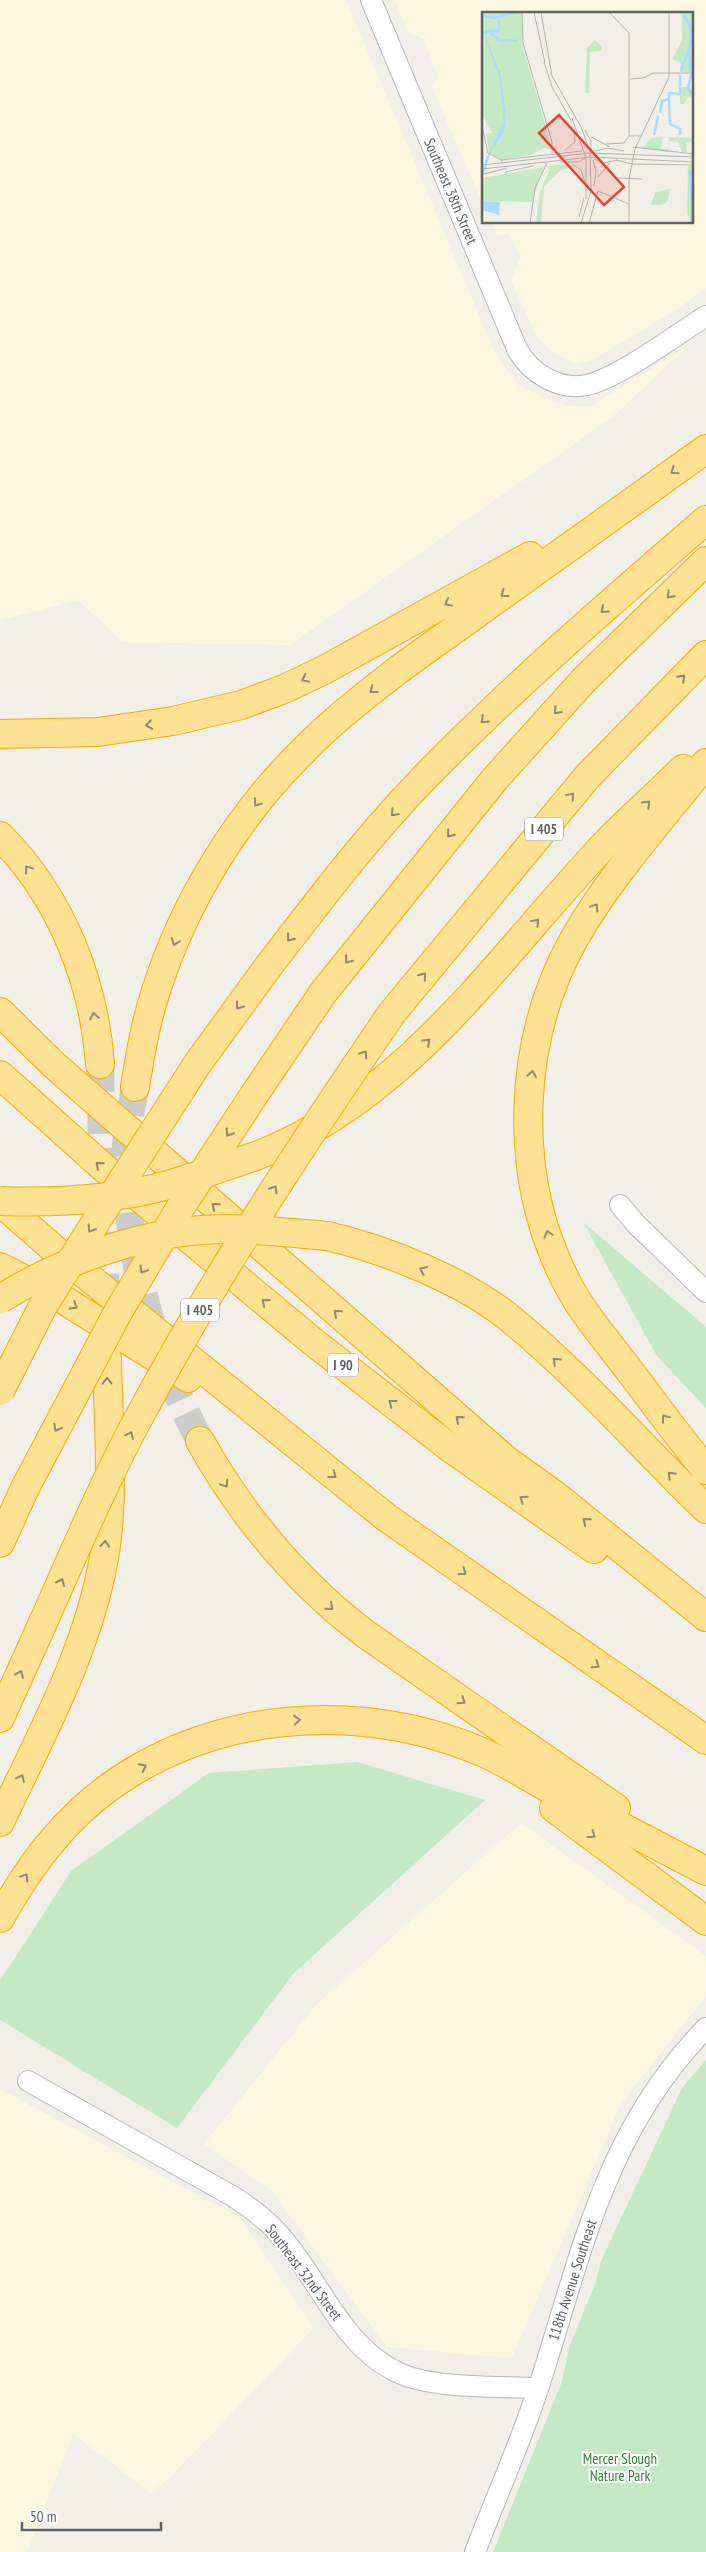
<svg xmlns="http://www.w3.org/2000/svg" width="706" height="2552" font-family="'PT Sans Narrow',sans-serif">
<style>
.commercial{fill:#fef7e0}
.green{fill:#c5e8c5}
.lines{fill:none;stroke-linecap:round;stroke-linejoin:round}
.highway-tunnel{stroke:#ccccc8;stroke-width:28;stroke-dasharray:28 14;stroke-linecap:butt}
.minor-casing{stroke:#b5b8bc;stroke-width:22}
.highway-casing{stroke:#f9ab00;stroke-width:30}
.minor{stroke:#fff;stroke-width:20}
.highway{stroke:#fde293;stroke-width:28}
.highway-bridge-casing{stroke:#f9ab00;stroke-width:30;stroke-linecap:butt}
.highway-bridge{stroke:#fde293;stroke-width:28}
.oneway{stroke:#8e8975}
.labels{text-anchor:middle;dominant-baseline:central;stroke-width:4;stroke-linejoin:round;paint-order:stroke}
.shield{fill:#fff;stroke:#8f9295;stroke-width:1}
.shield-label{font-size:14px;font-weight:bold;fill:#5f6368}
.street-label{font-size:15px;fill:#5f6368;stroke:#fff}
.park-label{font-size:15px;fill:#348238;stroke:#fff}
.inset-river{fill:none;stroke:#aadaff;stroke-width:2.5}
.inset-road{fill:none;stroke:#b3b3b1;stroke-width:1}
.view{fill:#ea4335;fill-opacity:0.15;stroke:#ea4335;stroke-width:2.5}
.inset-edge{fill:none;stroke:#5f6368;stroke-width:2.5}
</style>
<rect width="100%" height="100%" fill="#f1efe8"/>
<g class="commercial">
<path d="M0,0H346L494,351L519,386L554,402L572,407L591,406L690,345L612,417L290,645L122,642L78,600L0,620Z"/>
<path d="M395,0H706V288L676,310L592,360L576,364L552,351L537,336L511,281L521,256L510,235L497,234L492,223L692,222V14H483V204L431,85L438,77L424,39L408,32Z"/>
<path d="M521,1823L706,1956V1996L621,2103L512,2358L387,2347L271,2190L204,2144L316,2005Z"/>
<path d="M0,2089L240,2218L314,2328L171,2476L151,2493L73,2434L27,2552H0Z"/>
</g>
<g class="green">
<path d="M583,1222L706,1327V1408L657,1356Z"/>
<path d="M357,1762L485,1800L294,1973L177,2128L0,2020V1981L71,1871L209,1773Z"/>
<path d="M706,2060V2552H493L561,2384L570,2345L595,2284L601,2261L682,2088Z"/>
</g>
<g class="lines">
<g class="highway-tunnel">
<path d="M100,1064L106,1309"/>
<path d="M135,1087C132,1108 126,1130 126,1151C125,1253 153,1351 200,1441"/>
</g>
<defs>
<g id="minor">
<path d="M371,0L517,349C530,373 559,391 587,385C620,377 676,335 706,316"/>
<path d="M620,1205L636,1224L706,1292"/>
<path d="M28,2081L234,2197C250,2208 265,2218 278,2233C319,2277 340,2346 399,2373C433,2389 499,2386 538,2388"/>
<path d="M475,2552C496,2497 521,2442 539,2386C582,2253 604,2133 706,2028"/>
</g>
<g id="highway">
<path d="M0,734L98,732L173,721L241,705L284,689L324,670L530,556"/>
<path d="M706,763C661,820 610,876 574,939C517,1041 512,1176 566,1281C582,1313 607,1341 629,1370C655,1404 679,1438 706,1470"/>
<path d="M0,836C60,896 94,980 100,1064"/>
<path d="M268,967C319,901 369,834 427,775C515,685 611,602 706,520"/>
<path d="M0,1012L54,1065L506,1460L556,1496L706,1617"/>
<path d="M392,1013L587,777L706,655"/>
<path d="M0,1075L104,1168L317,1345L449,1447L594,1549"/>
<path d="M135,1087C140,1056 145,1025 155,994C183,904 236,817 303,751C332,721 365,696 398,670L706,449"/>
<path d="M256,1092L323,993L494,780L584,680L706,561"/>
<path d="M256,1156C409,1098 501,953 609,840C633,816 659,793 683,769"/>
<path d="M0,1202L61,1255L387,1518L706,1740"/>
<path d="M327,1236C385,1249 467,1282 513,1321C582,1378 642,1447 706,1509"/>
<path d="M0,1267L61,1298L188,1378"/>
<path d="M200,1441C242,1516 295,1580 364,1633L616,1808"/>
<path d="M0,1543L25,1488"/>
<path d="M0,1718L41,1627"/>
<path d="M554,1808L706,1921"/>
<path d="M0,1822C41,1735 87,1653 104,1558C115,1498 108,1420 107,1358"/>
<path d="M0,1918C16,1891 32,1864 53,1840C155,1718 334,1691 477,1750C505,1761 531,1779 557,1793C606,1819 656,1845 706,1871"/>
</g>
</defs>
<use href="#minor" class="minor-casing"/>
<use href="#highway" class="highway-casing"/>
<use href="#minor" class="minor"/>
<use href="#highway" class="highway"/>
<defs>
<g id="highway-bridge">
<path d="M0,1201C56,1203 114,1200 168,1185C198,1176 227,1166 256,1156"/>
<path d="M0,1299C65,1259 147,1230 224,1229C258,1229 293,1233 327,1236"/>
<path d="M0,1391L43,1306L104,1209L198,1063L268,967"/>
<path d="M25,1488L118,1312L182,1205L256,1092"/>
<path d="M41,1627C72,1558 101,1488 137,1421C213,1279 301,1146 392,1013"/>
</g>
</defs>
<use href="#highway-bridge" class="highway-bridge-casing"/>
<use href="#highway-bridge" class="highway-bridge"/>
</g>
<defs><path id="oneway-chevron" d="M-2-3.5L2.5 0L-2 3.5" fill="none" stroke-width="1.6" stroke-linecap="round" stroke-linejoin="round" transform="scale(1.25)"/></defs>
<g class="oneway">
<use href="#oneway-chevron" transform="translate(674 471) rotate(145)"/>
<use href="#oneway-chevron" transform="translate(504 594) rotate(144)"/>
<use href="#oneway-chevron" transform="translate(670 595) rotate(135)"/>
<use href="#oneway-chevron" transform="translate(448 603) rotate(151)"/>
<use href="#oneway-chevron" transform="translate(604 610) rotate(138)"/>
<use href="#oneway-chevron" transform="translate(682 678) rotate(-44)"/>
<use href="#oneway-chevron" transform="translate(305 679) rotate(154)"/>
<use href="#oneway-chevron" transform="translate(373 690) rotate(142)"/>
<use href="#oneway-chevron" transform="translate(557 711) rotate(132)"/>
<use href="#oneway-chevron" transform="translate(484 720) rotate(136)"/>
<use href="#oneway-chevron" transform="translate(149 725) rotate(171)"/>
<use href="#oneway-chevron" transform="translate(571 796) rotate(-50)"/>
<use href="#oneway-chevron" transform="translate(257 803) rotate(127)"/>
<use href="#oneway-chevron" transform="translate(647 804) rotate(-44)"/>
<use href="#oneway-chevron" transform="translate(394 813) rotate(132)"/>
<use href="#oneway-chevron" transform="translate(450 834) rotate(129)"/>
<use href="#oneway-chevron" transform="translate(28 869) rotate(-127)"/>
<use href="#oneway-chevron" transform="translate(595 907) rotate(-56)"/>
<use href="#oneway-chevron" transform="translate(536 922) rotate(-48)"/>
<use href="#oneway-chevron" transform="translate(290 938) rotate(128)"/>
<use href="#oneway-chevron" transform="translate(175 942) rotate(111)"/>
<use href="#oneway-chevron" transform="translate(348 960) rotate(128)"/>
<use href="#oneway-chevron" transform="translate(423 976) rotate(-51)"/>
<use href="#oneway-chevron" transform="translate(239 1006) rotate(126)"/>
<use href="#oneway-chevron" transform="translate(94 1016) rotate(-100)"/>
<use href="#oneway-chevron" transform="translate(427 1042) rotate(-43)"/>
<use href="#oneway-chevron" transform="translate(364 1054) rotate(-56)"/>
<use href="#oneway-chevron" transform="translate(532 1074) rotate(-81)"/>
<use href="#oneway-chevron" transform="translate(229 1133) rotate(123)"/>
<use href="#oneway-chevron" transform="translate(99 1165) rotate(-139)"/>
<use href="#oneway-chevron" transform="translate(274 1189) rotate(-58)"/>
<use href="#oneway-chevron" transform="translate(215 1206) rotate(-139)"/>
<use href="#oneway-chevron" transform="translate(91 1229) rotate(122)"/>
<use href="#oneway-chevron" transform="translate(548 1234) rotate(-108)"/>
<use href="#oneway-chevron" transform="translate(143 1270) rotate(121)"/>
<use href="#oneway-chevron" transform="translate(423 1270) rotate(-156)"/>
<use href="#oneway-chevron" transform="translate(265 1302) rotate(-140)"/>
<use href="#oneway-chevron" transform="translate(74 1306) rotate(32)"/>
<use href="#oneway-chevron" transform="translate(337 1313) rotate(-139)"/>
<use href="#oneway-chevron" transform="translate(556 1361) rotate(-136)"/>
<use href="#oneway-chevron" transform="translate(107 1381) rotate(-91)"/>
<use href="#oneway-chevron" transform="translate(392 1403) rotate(-142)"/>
<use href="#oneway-chevron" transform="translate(665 1418) rotate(-127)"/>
<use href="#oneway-chevron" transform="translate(459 1419) rotate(-139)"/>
<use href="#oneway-chevron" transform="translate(57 1428) rotate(118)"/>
<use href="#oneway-chevron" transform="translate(130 1435) rotate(-64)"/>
<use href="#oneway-chevron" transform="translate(333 1475) rotate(38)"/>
<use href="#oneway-chevron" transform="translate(671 1475) rotate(-135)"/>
<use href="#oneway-chevron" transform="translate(225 1484) rotate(56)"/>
<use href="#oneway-chevron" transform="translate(523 1499) rotate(-145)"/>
<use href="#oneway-chevron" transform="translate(586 1521) rotate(-141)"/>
<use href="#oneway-chevron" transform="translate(105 1544) rotate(-85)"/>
<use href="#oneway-chevron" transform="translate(463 1572) rotate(35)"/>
<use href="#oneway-chevron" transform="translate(61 1582) rotate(-66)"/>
<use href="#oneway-chevron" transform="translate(330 1607) rotate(41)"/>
<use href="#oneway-chevron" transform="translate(596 1665) rotate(35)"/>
<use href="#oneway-chevron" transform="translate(20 1674) rotate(-66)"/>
<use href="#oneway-chevron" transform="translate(462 1701) rotate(35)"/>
<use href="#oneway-chevron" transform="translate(297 1720) rotate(-5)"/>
<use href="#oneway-chevron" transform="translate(143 1767) rotate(-28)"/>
<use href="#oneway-chevron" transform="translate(21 1778) rotate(-64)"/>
<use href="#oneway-chevron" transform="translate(592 1835) rotate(36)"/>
<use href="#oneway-chevron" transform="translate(25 1877) rotate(-56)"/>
</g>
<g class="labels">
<g class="shield">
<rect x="525" y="817.5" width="38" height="23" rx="4"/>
<rect x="181" y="1298.5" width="38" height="23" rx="4"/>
<rect x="328" y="1353.5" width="30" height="23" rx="4"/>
</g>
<g class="shield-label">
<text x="544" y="829">I 405</text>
<text x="200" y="1310">I 405</text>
<text x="343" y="1365">I 90</text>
</g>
<g class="street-label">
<text transform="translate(451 191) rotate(67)">Southeast 38th Street</text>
<text transform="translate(304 2272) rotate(53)">Southeast 32nd Street</text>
<text transform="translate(572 2280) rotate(-72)">118th Avenue Southeast</text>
</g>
<g class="park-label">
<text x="620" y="2458">Mercer Slough<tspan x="620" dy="17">Nature Park</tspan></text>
</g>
</g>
<g transform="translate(482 12)">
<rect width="211" height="211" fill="#f1efe8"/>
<path d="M0,0H40V32L70,137L62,136L52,142L19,148L7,140L4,122L10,121L0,103ZM200,0H211V60H198L199,51L190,47L200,29ZM113,28L120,34V39L108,40L107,81H103L105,36ZM198,75H208L211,86L206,85L202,92H198ZM181,125L179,136L181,137H186L187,125L211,126V129L204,131L205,140H200L195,128L187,130L186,140L160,136L170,126ZM78,152L94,155L79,158L62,174L59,211H54L58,180L68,157L64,155ZM206,154H211V211L205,202ZM62,155L50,190L0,189V166ZM188,177L186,189L180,193H168L174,180Z" fill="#c5e8c5"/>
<path d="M0,17L18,60L24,103L22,120L10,137L0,167L3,149L22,109L18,67ZM0,189L18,190L17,203L0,198Z" fill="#aadaff"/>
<path class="inset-river" d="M0,3L12,6L34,0M8,19H17V9M1,21L7,19L17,28L36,29M207,39L208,59M199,59L208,34L209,16L202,3M209,62L206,77L212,83M187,88L188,112L198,117V123M178,101L180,89L187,87V81L198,82V63M172,123L176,104M208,211L211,206L208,158"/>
<path class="inset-road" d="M40,0L41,31L70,130V141M52,0L63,51M59,0L70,64L99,115L108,139L109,179L99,211M127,0L147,21V124H160M62,50L70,75L90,110M148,67L161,66L171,61H212M90,106L104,146V187M0,111V136M0,114L6,141L21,149M103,118L109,129V138M109,125L128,135M124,132L142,131L147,124M151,135L212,142M83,138L93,130L92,117M113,139L126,136L142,139M112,147L122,151L135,148M19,148L100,139M111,148L114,159L112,174M134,148L150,152M78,150H96L105,145M90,152L99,158L103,170M150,152L212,153M0,153L108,141L212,145M0,157L109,145L212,150M23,160L51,154M2,162L25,156M116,165L128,151M135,166L161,167M97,205L102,185M48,211L53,176L65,151M107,211L116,179L147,192M147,211V167L153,137L187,65V0"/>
<path class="view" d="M77,103L142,175L122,193L57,121Z"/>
<rect width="211" height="211" class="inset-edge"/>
</g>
<path d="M22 2522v8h139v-8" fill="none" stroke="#5f6368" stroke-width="2.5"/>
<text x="30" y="2522" font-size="15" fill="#5f6368" stroke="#ffffff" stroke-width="4" paint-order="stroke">50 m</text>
</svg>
